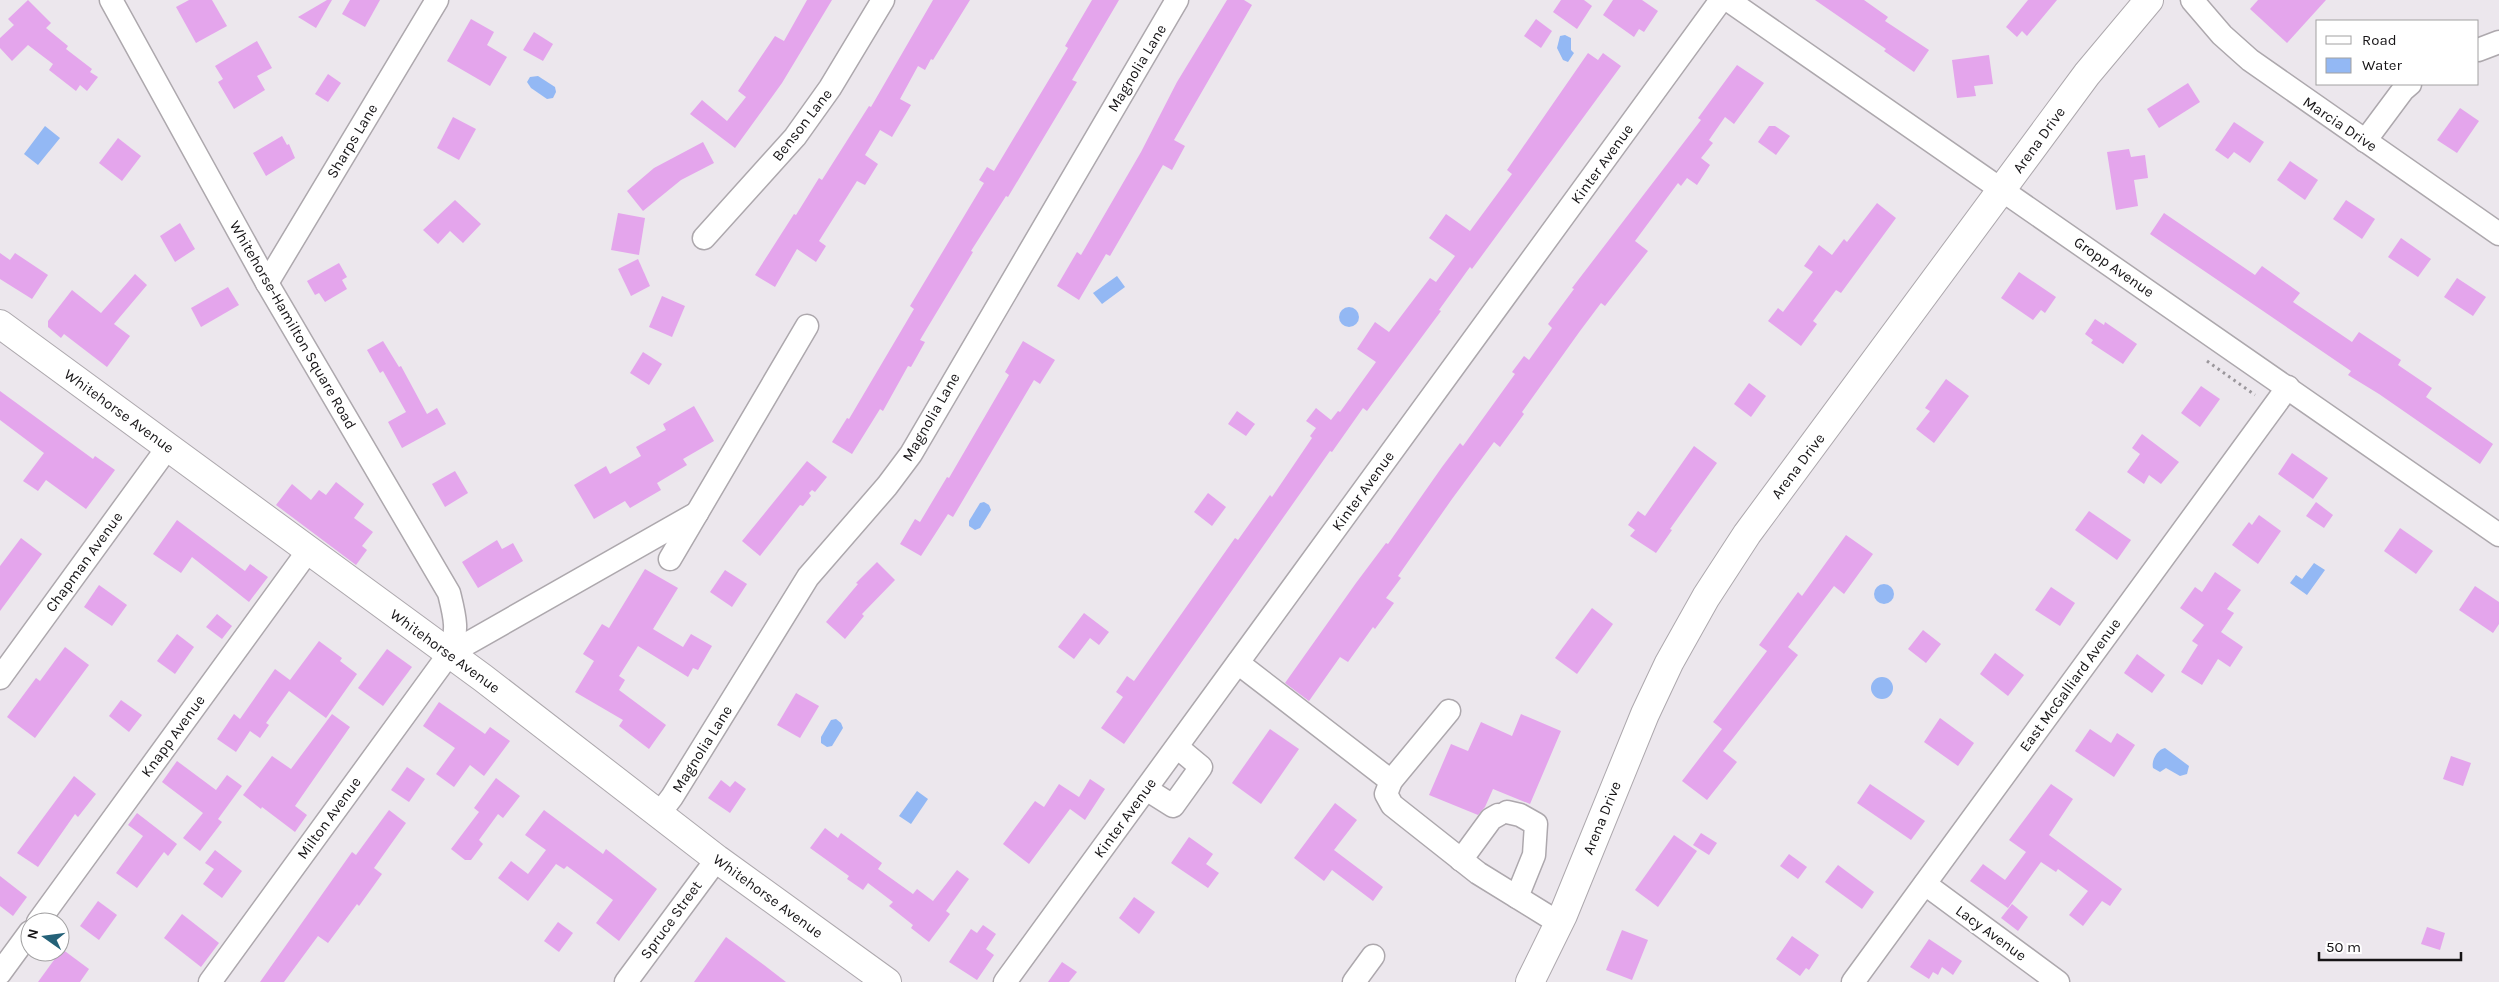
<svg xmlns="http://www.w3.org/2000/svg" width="2499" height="982" font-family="Karla,sans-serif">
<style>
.water{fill:#93b8f4}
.building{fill:#e4a5ec}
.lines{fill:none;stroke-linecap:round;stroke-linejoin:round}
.minor-casing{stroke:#ada8ad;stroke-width:25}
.major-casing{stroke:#ada8ad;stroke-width:30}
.path{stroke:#9b979c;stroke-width:3;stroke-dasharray:2.5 4;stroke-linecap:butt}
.minor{stroke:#fff;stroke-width:22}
.major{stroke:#fff;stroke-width:28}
.labels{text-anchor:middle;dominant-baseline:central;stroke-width:5;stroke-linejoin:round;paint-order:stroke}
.street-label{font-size:15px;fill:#161416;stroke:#fff}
</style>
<rect width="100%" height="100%" fill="#ece7ed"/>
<g class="water">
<path d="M1565,35L1571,38V50L1574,53L1568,62L1563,60L1557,48L1560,36Z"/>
<path d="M538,76L555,87L556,92L553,98L547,99L531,88L527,82L530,77Z"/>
<path d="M45,126L60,138L38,165L24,154Z"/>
<path d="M1117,276L1125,287L1102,304L1093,293Z"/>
<circle cx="1349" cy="317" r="10"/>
<path d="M984,502L989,505L991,510L980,528L975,530L969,526V521L980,503Z"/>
<path d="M2314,563L2325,570L2307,595L2290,583L2296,575L2302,579Z"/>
<circle cx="1884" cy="594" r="10"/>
<circle cx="1882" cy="688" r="11"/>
<path d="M836,719L841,723L843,728L832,746L827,747L821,743V737L831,720Z"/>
<path d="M2165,748L2189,766L2187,774L2180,776L2166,768L2160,772L2153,768C2151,760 2158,749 2165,748Z"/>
<path d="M917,791L928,799L911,824L899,816Z"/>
</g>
<g class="building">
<path d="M28,0L51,23L46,28L68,46L66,49L92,69L90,72L98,77L87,91L80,85L76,91L49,70L53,64L28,45L12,61L0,48V38L14,25L8,19Z"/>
<path d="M189,0H212L227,26L196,43L176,7Z"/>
<path d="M327,0H332L316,28L298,17Z"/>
<path d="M350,0H380L365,27L342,14Z"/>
<path d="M807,0H832L782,83L735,148L690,114L702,100L727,121L746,97L738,91L775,36L784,41Z"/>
<path d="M933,0H970L933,60L931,59L925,70L918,66L900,99L911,105L892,137L880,130L865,155L878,164L865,185L857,181L819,241L826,246L816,262L797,249L775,287L755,275L794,214L796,215L819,178L822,180L869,106L871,107Z"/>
<path d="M1092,0H1119L1072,80L1077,82L1008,197L1006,196L971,251L973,252L920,340L925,342L911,367L908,366L883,411L880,409L852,454L832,442L847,418L849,419L914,309L910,306L984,183L979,180L987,167L994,171L1068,48L1065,46Z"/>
<path d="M1227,0H1244L1252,5L1174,140L1185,146L1172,170L1163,165L1110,256L1106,254L1079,300L1057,286L1077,252L1081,255L1141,152L1177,82Z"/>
<path d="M1561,0H1584L1592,6L1577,29L1553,12Z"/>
<path d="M1613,0H1642L1658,11L1644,32L1639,29L1634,37L1603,15Z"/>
<path d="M1815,0H1864L1888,17L1885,21L1929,50L1914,72L1884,51L1886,49Z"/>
<path d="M2028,0H2057L2027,36L2022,31L2017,37L2006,27Z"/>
<path d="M2258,0H2326L2287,43L2250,9Z"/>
<path d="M471,19L494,32L487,45L507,57L490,86L447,61Z"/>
<path d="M1536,19L1552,31L1541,48L1524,36Z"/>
<path d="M534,32L553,44L543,61L523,50Z"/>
<path d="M257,41L272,68L257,76L265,90L234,109L218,82L223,79L215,66Z"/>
<path d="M1588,53L1598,60L1603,53L1621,66L1472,269L1470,267L1439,310L1441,311L1367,411L1363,408L1332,452L1330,451L1124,744L1101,728L1123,697L1116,692L1127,676L1134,681L1235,538L1238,540L1270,495L1272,497L1312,438L1310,436L1316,428L1306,421L1316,408L1331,420L1338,411L1340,412L1376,362L1357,349L1375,322L1389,332L1430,278L1436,282L1455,256L1429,238L1446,214L1470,231L1512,174L1507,170Z"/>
<path d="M1989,55L1993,84L1974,86L1976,96L1957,98L1952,60Z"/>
<path d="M1737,65L1764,83L1734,124L1725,117L1709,140L1713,143L1701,158L1710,165L1697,185L1687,178L1681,186L1678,183L1635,241L1648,251L1605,306L1601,303L1580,331L1522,412L1524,414L1500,447L1494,442L1452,499L1398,576L1401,578L1386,598L1394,603L1375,629L1373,627L1348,662L1340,657L1309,701L1285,683L1356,583L1386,543L1388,544L1442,467L1460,443L1463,446L1515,374L1512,372L1524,356L1529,360L1552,328L1548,324L1574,289L1572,288L1701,120L1698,118Z"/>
<path d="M328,74L341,83L328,102L315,94Z"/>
<path d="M2188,83L2200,102L2159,128L2147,109Z"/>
<path d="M2460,108L2479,121L2457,153L2437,140Z"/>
<path d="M453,117L476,129L459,160L437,148Z"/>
<path d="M2234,122L2264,142L2250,163L2234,152L2228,159L2215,150Z"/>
<path d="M1769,126H1775L1790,136L1776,155L1758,142Z"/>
<path d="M282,136L287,145L289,144L295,158L266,176L253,153Z"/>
<path d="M118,138L141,156L122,181L99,163Z"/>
<path d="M703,142L714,163L681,180L643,211L627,191L654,168Z"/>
<path d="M2129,149L2131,157L2145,155L2148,178L2134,180L2138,206L2116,210L2107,152Z"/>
<path d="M2290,161L2318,180L2305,200L2277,180Z"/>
<path d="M455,200L481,224L463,243L450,231L438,244L423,230Z"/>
<path d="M2346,200L2375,219L2362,239L2333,219Z"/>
<path d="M1877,203L1896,218L1841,293L1836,290L1813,321L1817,324L1801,346L1768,321L1778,308L1783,312L1813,272L1804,266L1819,245L1832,255L1844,239L1847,242Z"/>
<path d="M618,213L645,218L639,255L611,250Z"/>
<path d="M2164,213L2255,275L2262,266L2300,293L2293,302L2352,342L2359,332L2401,360L2398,365L2432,388L2426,397L2493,444L2480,464L2379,394L2348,375L2351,371L2150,234Z"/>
<path d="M180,223L195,249L175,262L160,236Z"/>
<path d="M2401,238L2431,259L2418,277L2388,257Z"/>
<path d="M0,253L10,260L15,253L48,275L32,299L0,279Z"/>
<path d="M638,259L650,286L631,296L618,269Z"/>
<path d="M339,263L347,277L342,280L347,289L325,302L319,293L315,295L307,281Z"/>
<path d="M2019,272L2056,297L2045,313L2041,310L2033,320L2001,298Z"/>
<path d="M135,274L147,285L114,324L130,336L107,367L64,334L61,338L48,327V321L72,290L101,313Z"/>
<path d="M2457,278L2486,297L2473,316L2444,297Z"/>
<path d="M228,287L239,305L201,327L191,308Z"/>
<path d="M662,296L685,306L672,337L649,327Z"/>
<path d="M2095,319L2104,325L2105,322L2137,344L2123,364L2091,343L2093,340L2085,334Z"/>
<path d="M383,341L399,367L401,366L427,414L437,408L446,424L402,448L388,422L406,412L383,371L380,373L367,350Z"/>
<path d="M1023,341L1055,360L1040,384L1034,380L953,517L948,514L921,556L900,544L915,519L920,522L947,477L949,478L1009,375L1005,372Z"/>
<path d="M643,352L662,364L649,385L630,373Z"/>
<path d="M1946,379L1969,396L1934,443L1916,429L1930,411L1925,408Z"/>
<path d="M1749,383L1766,396L1751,417L1734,404Z"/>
<path d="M2201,386L2220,399L2200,427L2181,413Z"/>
<path d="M0,391L93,459L95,456L115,470L86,509L46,480L38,491L23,481L44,453L0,420Z"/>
<path d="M694,406L714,441L683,459L687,465L657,483L661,490L630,508L625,501L594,519L574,485L606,466L610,474L641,456L636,447L666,430L663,424Z"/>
<path d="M1237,411L1255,424L1246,436L1228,424Z"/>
<path d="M2142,434L2179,462L2161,484L2149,475L2144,484L2127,472L2140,454L2132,448Z"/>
<path d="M1694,446L1717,463L1670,529L1672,530L1656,553L1630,536L1635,530L1628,525L1638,511L1645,516Z"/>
<path d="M2292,453L2328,478L2313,499L2278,474Z"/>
<path d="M807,461L827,477L815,492L812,490L809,493L811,496L803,506L800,505L760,556L742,541Z"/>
<path d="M455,471L468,493L445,507L432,484Z"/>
<path d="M336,482L364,504L354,518L373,532L362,546L367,550L356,565L276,505L292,484L311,500L319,490L326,495Z"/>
<path d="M1208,493L1226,507L1212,526L1194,512Z"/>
<path d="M2316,502L2333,515L2324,528L2306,516Z"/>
<path d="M2089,511L2131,540L2117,560L2075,530Z"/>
<path d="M2259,515L2281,531L2258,564L2232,545L2249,522L2252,525Z"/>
<path d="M177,520L245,571L250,564L268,577L249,602L192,557L181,573L153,554Z"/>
<path d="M2400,528L2433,551L2416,574L2384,551Z"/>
<path d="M1846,535L1873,554L1844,594L1834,586L1788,647L1798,655L1723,751L1737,762L1707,800L1682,781L1722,729L1713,722L1767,651L1759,645L1798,592L1802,596Z"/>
<path d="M21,538L42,554L0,611V566Z"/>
<path d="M497,540L502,549L513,543L523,561L478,588L462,562Z"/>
<path d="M877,562L895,580L862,614L864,616L845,639L826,622L858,584L856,583Z"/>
<path d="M645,569L678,588L653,629L683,647L691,634L712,646L698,670L693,668L688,677L638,646L619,676L625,680L619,690L666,725L649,749L619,726L623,720L575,692L594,661L583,654L602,624L609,628Z"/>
<path d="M725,570L747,584L732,607L710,592Z"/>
<path d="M2215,572L2241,590L2227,609L2234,613L2221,632L2243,647L2230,667L2218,659L2202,685L2181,672L2198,645L2192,641L2204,625L2180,608L2195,587L2202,592Z"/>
<path d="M99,585L127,605L112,626L84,607Z"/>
<path d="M2475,586L2499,602V624L2493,633L2459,610Z"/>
<path d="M2051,587L2075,603L2060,626L2035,610Z"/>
<path d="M1592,608L1613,624L1577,674L1555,658Z"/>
<path d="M1084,613L1109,632L1099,645L1090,638L1074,659L1058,647Z"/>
<path d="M217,614L232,626L222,639L206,627Z"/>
<path d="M1923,630L1941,644L1926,663L1908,649Z"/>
<path d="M177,634L194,647L175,674L157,661Z"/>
<path d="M319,641L342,658L340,661L357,674L326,718L289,691L266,723L269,725L260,738L250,731L236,752L217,739L234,714L240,719L275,669L290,680Z"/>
<path d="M65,647L89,665L35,738L7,717L36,678L40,681Z"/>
<path d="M387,649L412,667L383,706L358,688Z"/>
<path d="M1995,653L2024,675L2008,696L1980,674Z"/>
<path d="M2137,654L2165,675L2152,693L2124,673Z"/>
<path d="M796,693L819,706L800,738L777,725Z"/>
<path d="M121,700L142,715L129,732L109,716Z"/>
<path d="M439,702L485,734L490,727L510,741L484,776L470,765L454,787L436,774L455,748L423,726Z"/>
<path d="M332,714L350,727L295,806L307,815L295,832L262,807L261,809L243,795L272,756L291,769Z"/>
<path d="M1521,714L1561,731L1530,804L1493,789L1485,807L1478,815L1429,795L1451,744L1468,751L1481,722L1512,736Z"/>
<path d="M1940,718L1974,743L1958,766L1924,742Z"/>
<path d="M1270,729L1299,749L1261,804L1232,783Z"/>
<path d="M2090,729L2111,743L2117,733L2135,745L2114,777L2075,751Z"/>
<path d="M2451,756L2471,763L2463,786L2443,779Z"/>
<path d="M177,761L216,790L227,775L242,786L218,819L222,822L200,851L183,838L203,813L162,782Z"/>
<path d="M407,767L425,779L409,802L391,790Z"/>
<path d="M74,776L96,794L78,817L75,814L38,867L17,853Z"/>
<path d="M496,778L520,796L503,818L498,814L479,840L483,844L471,860H465L451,849L479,812L474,808Z"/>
<path d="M1090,779L1105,789L1085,820L1070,809L1029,864L1003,844L1035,801L1044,807L1059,784L1079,797Z"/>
<path d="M721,780L730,787L735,781L746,789L730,813L708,798Z"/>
<path d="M1870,784L1925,821L1911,840L1857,803Z"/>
<path d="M2051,784L2073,799L2049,835L2122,889L2110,906L2102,901L2083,926L2069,915L2088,891L2058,869L2056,872L2041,862L2008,908L1970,881L1983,864L2005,880L2026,852L2009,840Z"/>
<path d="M1335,803L1357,820L1334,850L1383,887L1373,901L1332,870L1324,881L1294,858Z"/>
<path d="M389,810L406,823L374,868L382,874L359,906L357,904L328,943L318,936L284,982H260L352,852L356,855Z"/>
<path d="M544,810L603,854L606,849L657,889L619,941L596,923L613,900L567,866L564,869L556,864L528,901L498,878L511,861L528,874L546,850L525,835Z"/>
<path d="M137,813L177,844L168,856L164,852L137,888L116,873L143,836L128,825Z"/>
<path d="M825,828L838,838L841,833L882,863L878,869L913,894L917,889L933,901L957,870L969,879L946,911L950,914L929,942L911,928L913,925L889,906L893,902L868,883L863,890L847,879L849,876L810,848Z"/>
<path d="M1701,833L1717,843L1709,855L1693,845Z"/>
<path d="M1674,835L1697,851L1658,907L1635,890Z"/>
<path d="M1189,837L1213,854L1206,864L1219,873L1208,888L1171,863Z"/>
<path d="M215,850L242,871L222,898L203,884L214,869L205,863Z"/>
<path d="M1789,854L1807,867L1798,879L1780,866Z"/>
<path d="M1838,865L1874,892L1862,909L1825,882Z"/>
<path d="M0,876L27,897L13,916L0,906Z"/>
<path d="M1134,897L1155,912L1139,934L1119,918Z"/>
<path d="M98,901L117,915L99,940L80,926Z"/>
<path d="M2012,904L2028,917L2018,931L2001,918Z"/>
<path d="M182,914L219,943L201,967L164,938Z"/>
<path d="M558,922L573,933L559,952L544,941Z"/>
<path d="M983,925L996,934L986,949L994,955L977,980L949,962L971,929L977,933Z"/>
<path d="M2427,927L2445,933L2440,950L2421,944Z"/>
<path d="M1622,930L1648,940L1632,980L1606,970Z"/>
<path d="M1792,936L1819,955L1809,970L1806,968L1800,976L1776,959Z"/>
<path d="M726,937L764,965L786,982H694Z"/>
<path d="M1929,939L1962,961L1953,975L1942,967L1938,975L1933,972L1929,979L1910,967Z"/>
<path d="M62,949L89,969L80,982H38Z"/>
<path d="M1062,962L1077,972L1069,982H1048Z"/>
</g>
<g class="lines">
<defs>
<g id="minor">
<path d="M111,0L267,283L449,593C455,617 459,631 449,654L210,982"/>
<path d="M1728,0L2499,535"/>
<path d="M2192,0L2222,35L2250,60L2499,234"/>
<path d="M2478,50L2499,42"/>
<path d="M2365,141L2403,90L2410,84"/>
<path d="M704,238L795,137L830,88L883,0"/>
<path d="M267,283L437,0"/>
<path d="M670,559L807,326"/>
<path d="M449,654L697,513"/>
<path d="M1238,663L1391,781"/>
<path d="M0,678L168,447"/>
<path d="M1449,711L1391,781L1386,794L1392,805L1478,873L1559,923"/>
<path d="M1146,789L1173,806L1201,767L1177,747"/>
<path d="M1507,812L1520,815L1536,824L1534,855L1517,897"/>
<path d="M659,814L672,797L808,577L887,486L911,454L1177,0"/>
<path d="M1461,860L1491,819L1498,815"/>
<path d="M1925,884L2058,982"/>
<path d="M38,922L308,551"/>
<path d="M0,973L30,932"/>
<path d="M626,982L717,859"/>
<path d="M1005,982L1721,0"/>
<path d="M1354,982L1373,956"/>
<path d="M1853,982L2288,387"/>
</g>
<g id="major">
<path d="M0,324L483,678L717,859L887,982"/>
<path d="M1530,982L1563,915L1645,714L1669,663L1706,597L1747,534L2087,74L2149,0"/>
</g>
</defs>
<use href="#minor" class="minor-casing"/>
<use href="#major" class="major-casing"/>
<path class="path" d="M2207,361L2255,395"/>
<use href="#minor" class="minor"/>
<use href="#major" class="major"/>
</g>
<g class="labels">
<g class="street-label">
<text transform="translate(1137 68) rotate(-59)">Magnolia Lane</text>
<text transform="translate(2340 124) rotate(34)">Marcia Drive</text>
<text transform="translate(802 125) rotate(-52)">Benson Lane</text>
<text transform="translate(2039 140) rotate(-54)">Arena Drive</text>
<text transform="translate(352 141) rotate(-59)">Sharps Lane</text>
<text transform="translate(1602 164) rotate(-54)">Kinter Avenue</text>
<text transform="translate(2114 267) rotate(35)">Gropp Avenue</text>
<text transform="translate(293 325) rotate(60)">Whitehorse-Hamilton Square Road</text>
<text transform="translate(119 411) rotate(36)">Whitehorse Avenue</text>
<text transform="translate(931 417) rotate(-60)">Magnolia Lane</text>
<text transform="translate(1798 466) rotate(-53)">Arena Drive</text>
<text transform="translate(1363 491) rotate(-54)">Kinter Avenue</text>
<text transform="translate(84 562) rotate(-54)">Chapman Avenue</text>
<text transform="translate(445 651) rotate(36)">Whitehorse Avenue</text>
<text transform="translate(2070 685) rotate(-54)">East McGalliard Avenue</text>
<text transform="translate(173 736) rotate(-54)">Knapp Avenue</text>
<text transform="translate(702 749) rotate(-58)">Magnolia Lane</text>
<text transform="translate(329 818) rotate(-54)">Milton Avenue</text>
<text transform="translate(1125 818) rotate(-54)">Kinter Avenue</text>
<text transform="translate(1602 818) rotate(-68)">Arena Drive</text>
<text transform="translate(768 896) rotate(36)">Whitehorse Avenue</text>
<text transform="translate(671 920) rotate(-54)">Spruce Street</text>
<text transform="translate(1991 933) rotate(36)">Lacy Avenue</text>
</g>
</g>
<rect x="2316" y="20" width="162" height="65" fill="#ffffff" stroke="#a2a1a2"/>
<rect x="2326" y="36" width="25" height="8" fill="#ffffff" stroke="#a2a1a2"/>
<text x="2362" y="45" font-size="15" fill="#161416">Road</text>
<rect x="2326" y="58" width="25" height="15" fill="#93b8f4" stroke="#a2a1a2"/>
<text x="2362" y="70" font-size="15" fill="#161416">Water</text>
<g transform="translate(45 937) rotate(284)"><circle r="24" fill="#ffffff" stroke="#a2a1a2"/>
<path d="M0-4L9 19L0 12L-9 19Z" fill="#246178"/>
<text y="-8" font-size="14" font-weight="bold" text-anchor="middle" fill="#161416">N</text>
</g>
<path d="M2319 952v8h142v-8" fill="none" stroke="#161416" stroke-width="2.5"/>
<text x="2326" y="952" font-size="15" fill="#161416" stroke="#ffffff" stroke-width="4" paint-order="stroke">50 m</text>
</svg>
